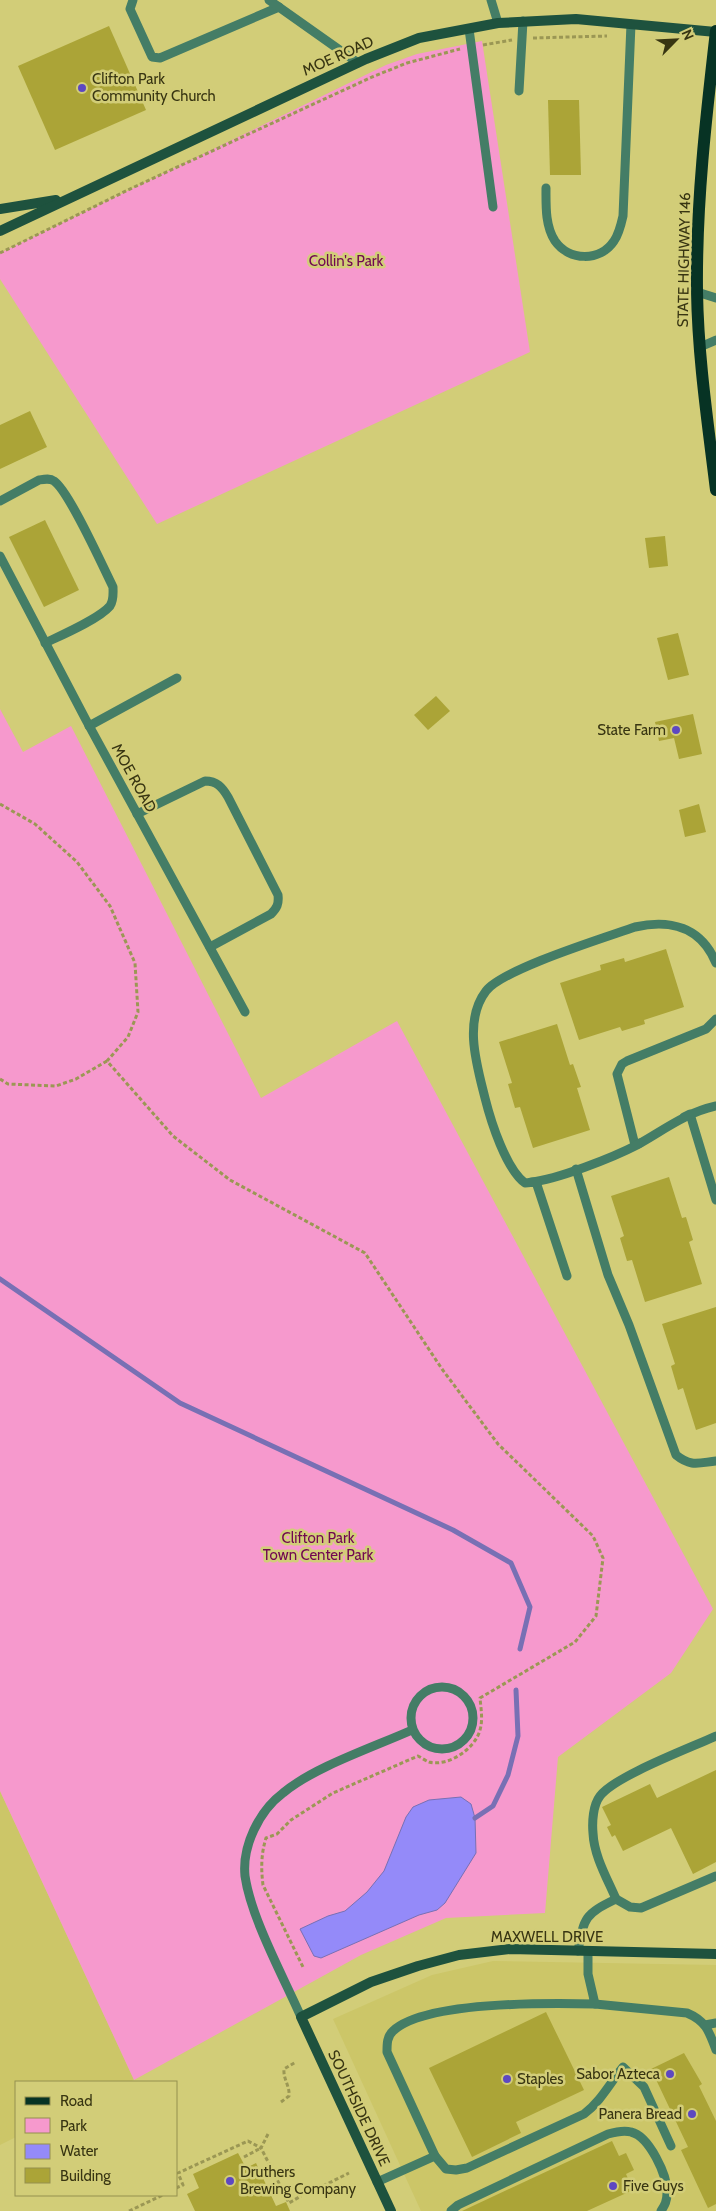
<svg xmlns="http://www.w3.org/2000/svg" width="716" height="2211" font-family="Cabin,sans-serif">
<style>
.built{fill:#ccc668}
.green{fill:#f699cd}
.water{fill:#948af9;stroke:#7870b4}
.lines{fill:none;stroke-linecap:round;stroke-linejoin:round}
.stream{stroke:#7870b4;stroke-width:5}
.building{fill:#aba437}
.path{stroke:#9b9754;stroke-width:3;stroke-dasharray:4 2.5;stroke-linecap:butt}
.lane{stroke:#447d66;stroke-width:9}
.secondary{stroke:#1e523e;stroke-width:10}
.primary{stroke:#073324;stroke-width:12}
.poi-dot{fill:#5d48c1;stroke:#d2cd78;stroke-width:2}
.labels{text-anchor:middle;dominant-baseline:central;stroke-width:5;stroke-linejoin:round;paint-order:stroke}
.street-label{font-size:15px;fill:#383512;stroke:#d2cd78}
.poi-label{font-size:15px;fill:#383512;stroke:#d2cd78;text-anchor:start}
.park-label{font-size:15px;fill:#710651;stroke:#d2cd78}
</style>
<rect width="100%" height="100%" fill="#d2cd78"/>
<g class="built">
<path d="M0,1791L134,2080L129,2082H16V2137L0,2145Z"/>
<path d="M493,1961L716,1965V2211H421L333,2019L432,1975Z"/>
</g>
<g class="green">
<path d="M482,41L530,352L157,524L0,279V253L386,65L417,54Z"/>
<path d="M0,709L23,752L71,726L261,1098L397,1021L713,1609L671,1673L558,1757L545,1913L446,1918L361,1955L134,2080L0,1791Z"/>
</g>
<path class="water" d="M461,1797L471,1804L475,1818L476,1853L445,1903L437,1910L419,1915L321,1958L314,1956L300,1929L328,1916L345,1911L367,1892L384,1871L406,1817L413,1807L429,1800Z"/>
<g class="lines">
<g class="stream">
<path d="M0,1279L180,1403L453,1530L511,1563L530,1607L520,1649"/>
<path d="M475,1818L493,1806L508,1775L518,1736L516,1690"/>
</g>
</g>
<g class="building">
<path d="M109,26L146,110L55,150L18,66Z"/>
<path d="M548,100H579L581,175H550Z"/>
<path d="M30,411L47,447L0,469V425Z"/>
<path d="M45,520L79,590L44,607L9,537Z"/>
<path d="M665,536L668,566L649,568L645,538Z"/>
<path d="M678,633L689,675L668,680L657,638Z"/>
<path d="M436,696L450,711L428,730L414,715Z"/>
<path d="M693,714L702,754L679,759L674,738L659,741L655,722Z"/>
<path d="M699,804L706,832L685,837L679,810Z"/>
<path d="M666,949L684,1007L644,1020L645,1024L622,1031L620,1027L579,1040L560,983L601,970L600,965L624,958L625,962Z"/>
<path d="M557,1024L570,1065L573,1064L581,1087L577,1088L590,1130L533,1148L520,1107L515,1108L508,1084L512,1083L499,1042Z"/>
<path d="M669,1177L682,1218L686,1217L693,1240L689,1242L702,1284L645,1302L632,1260L627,1261L620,1238L624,1236L611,1196Z"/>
<path d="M716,1307V1423L696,1430L683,1388L678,1390L671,1366L675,1364L662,1324Z"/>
<path d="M716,1770V1862L693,1874L671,1828L623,1851L615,1835L612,1837L607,1827L611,1825L602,1807L650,1784L657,1798Z"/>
<path d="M546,2012L584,2090L516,2122L521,2133L472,2157L429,2068Z"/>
<path d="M684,2053L702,2084L699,2086L716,2121V2204L708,2208L681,2150L688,2147L651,2069Z"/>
<path d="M612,2141L619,2156L626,2153L634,2170L626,2174L633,2190L587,2211H462Z"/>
<path d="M238,2153L246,2168L256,2163L276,2206L286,2202L290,2211H195L187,2194L199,2188L193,2174Z"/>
</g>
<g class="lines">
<g class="path">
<path d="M533,38L607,36"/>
<path d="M483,45L512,40"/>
<path d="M0,253L132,188L372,77L407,63L460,49"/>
<path d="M0,804L35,824L77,862L110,906L135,963L138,1012L128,1037L107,1061L173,1136L230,1180L365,1253L442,1369L498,1444L593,1536L603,1558L596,1616L575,1642L480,1698C481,1709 483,1720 480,1730C475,1749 448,1767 429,1762C426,1761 422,1758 418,1756L333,1793L291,1820L277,1834L266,1838C261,1854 261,1869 263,1885L303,1967"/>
<path d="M0,1079L8,1084L56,1086L76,1079L107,1061"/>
<path d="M281,2102L289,2096C290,2086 283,2079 284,2069L296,2062"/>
<path d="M268,2134L261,2148L289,2203L301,2196"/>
<path d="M244,2157L261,2148"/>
<path d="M323,2186L349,2173"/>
<path d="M176,2188L183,2185L178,2173L248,2141L261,2148"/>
<path d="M129,2211L163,2195"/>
</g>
<g class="lane">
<path d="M133,0L130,9L152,57L160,58L279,7"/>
<path d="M269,0L358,63"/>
<path d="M491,0L498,23"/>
<path d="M469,29L493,207"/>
<path d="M519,91L523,21"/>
<path d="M546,188C546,205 545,226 555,241C569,261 600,262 614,241C619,234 621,225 623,216L631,24"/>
<path d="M697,292L716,298"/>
<path d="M700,347L716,340"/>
<path d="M0,501L39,480C45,479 50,478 54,481C69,491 103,567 113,587C113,593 114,600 110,606C99,619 62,635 45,643"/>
<path d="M0,556L86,720L245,1012"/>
<path d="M89,726L177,678"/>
<path d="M137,814L205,781C217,781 222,787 228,797L278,895C279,904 277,908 271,914L210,947"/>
<path d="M684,1117L690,1114L716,1200"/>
<path d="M640,1143L635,1145L617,1074L622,1064L627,1061L706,1029L716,1019"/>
<path d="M576,1169L608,1275L629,1325L676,1455C691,1467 698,1463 716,1461"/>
<path d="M531,1182C556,1180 614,1157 637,1145C664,1130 685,1113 716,1106"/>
<path d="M567,1276L536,1182L525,1183C506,1169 491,1122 485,1098C477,1066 463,1021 486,991C503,969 604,938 635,927C670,919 701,927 716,963"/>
<circle cx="442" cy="1718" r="31"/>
<path d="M616,1899C607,1878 594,1856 593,1833C592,1822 593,1805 600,1796C615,1776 690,1748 716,1736"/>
<path d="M578,1951C584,1917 585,1914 616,1899L630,1907L641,1908L716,1876"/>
<path d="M595,2004L687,2013C706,2021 709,2031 716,2050"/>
<path d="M301,2017C284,1978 251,1918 245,1876C242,1846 259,1811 283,1793C314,1767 374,1747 412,1730"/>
<path d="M705,2025L716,2023"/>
<path d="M435,2156L446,2169L456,2170L467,2168L584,2114C601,2101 610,2083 623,2067L644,2087L671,2146"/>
<path d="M377,2182L435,2156L387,2052C387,2044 387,2036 393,2031C425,2001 552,2003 595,2004L588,1974V1951"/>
<path d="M451,2211L458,2205L608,2134C615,2132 624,2130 631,2132C649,2136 668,2176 667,2193C667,2201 665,2205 661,2211"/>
</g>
<g class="secondary">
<path d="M0,209L56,200"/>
<path d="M0,231L366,59L419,38L498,23L576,19L716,32"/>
<path d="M391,2211L301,2017L371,1982L418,1966L459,1955L510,1949L716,1954"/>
</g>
<path class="primary" d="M716,31C706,117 696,204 697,291C698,358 708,424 716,490"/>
</g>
<g class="poi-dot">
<circle cx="82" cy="88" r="5"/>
<circle cx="676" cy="730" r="5"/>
<circle cx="670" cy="2074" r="5"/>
<circle cx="507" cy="2079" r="5"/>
<circle cx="692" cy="2114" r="5"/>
<circle cx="230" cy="2181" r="5"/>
<circle cx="613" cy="2186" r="5"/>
</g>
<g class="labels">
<g class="street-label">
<text transform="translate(338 56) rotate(-24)">MOE ROAD</text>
<text transform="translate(684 260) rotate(-89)">STATE HIGHWAY 146</text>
<text transform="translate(134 778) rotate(61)">MOE ROAD</text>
<text x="547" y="1937">MAXWELL DRIVE</text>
<text transform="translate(359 2108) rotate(65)">SOUTHSIDE DRIVE</text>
</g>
<g class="poi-label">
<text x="92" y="79">Clifton Park<tspan x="92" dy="17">Community Church</tspan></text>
<text x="666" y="730" text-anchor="end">State Farm</text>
<text x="660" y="2074" text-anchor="end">Sabor Azteca</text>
<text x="517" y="2079">Staples</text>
<text x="682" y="2114" text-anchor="end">Panera Bread</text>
<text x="240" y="2172">Druthers<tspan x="240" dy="17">Brewing Company</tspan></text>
<text x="623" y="2186">Five Guys</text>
</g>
<g class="park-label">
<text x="346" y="261">Collin's Park</text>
<text x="318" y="1538">Clifton Park<tspan x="318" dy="17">Town Center Park</tspan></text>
</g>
</g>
<rect x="15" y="2081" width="162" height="115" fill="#d2cd78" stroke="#94904f"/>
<rect x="25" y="2097" width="25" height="8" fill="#073324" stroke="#94904f"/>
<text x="60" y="2106" font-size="15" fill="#383512">Road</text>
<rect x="25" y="2118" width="25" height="15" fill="#f699cd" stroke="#94904f"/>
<text x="60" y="2131" font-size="15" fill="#383512">Park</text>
<rect x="25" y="2144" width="25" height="15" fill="#948af9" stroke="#94904f"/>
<text x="60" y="2156" font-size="15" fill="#383512">Water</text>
<rect x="25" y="2168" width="25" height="15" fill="#aba437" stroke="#94904f"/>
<text x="60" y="2181" font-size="15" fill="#383512">Building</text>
<g transform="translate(676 40) rotate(66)" stroke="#d2cd78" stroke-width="4" paint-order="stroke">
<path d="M0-4L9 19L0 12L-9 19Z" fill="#383512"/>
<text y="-8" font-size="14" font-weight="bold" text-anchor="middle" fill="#383512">N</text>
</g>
</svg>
